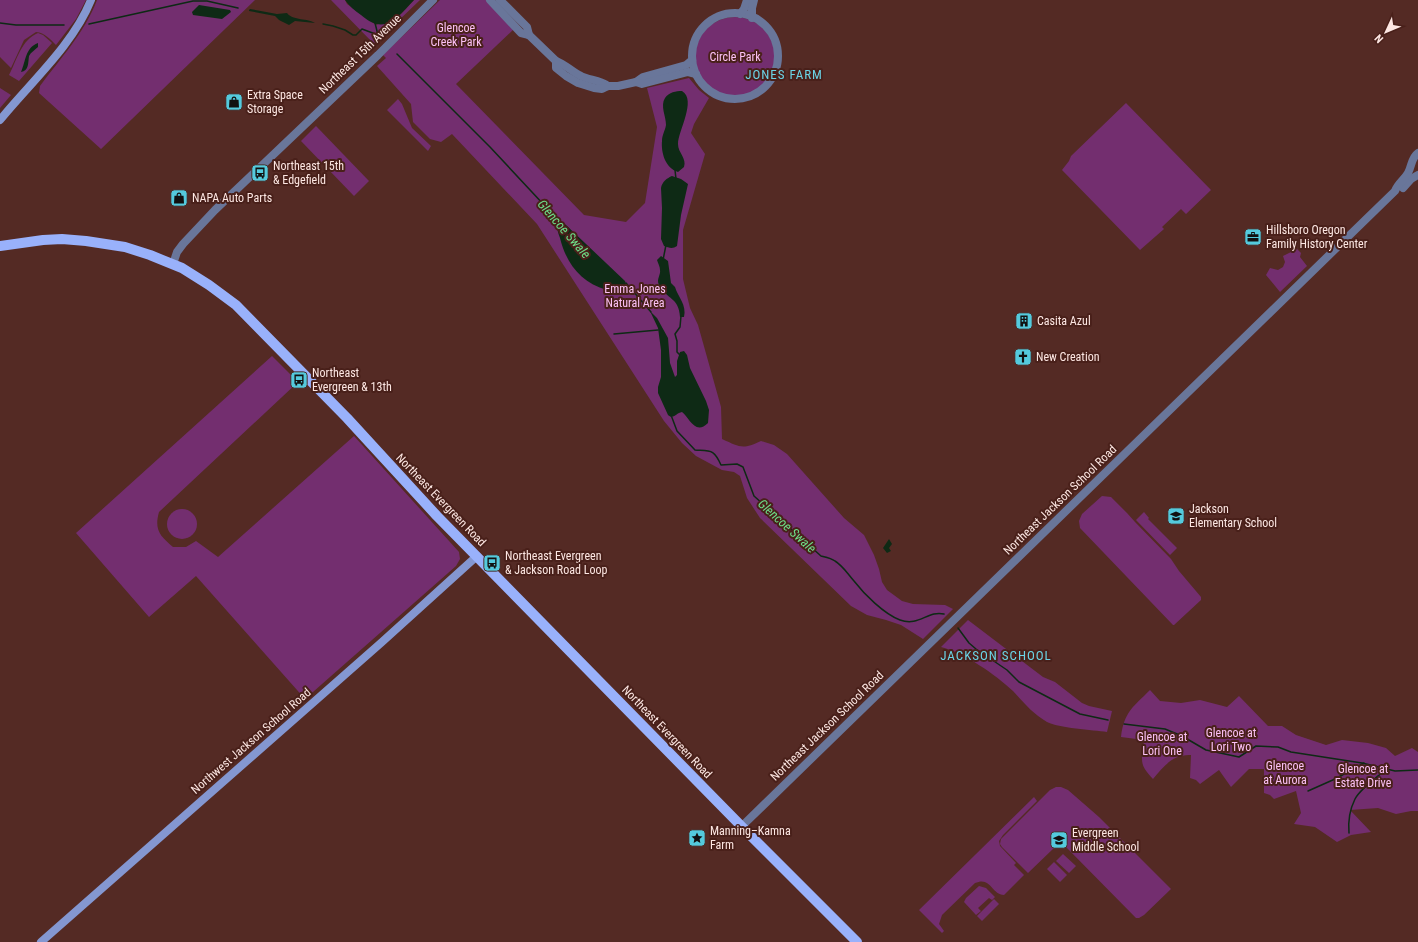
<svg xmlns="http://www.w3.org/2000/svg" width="1418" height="942" font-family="'Roboto Condensed',sans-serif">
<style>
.green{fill:#732e6f}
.water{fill:#0e2a15}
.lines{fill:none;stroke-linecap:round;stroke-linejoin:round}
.stream{stroke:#0e2a15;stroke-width:1.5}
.tertiary{stroke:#69769a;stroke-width:8}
.secondary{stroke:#8497d1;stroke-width:8}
.primary{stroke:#99b1fb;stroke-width:10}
.labels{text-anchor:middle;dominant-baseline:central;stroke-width:4;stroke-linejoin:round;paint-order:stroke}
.park-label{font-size:12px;fill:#fcc1f6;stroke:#49201a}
.street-label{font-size:12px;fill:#fde7e3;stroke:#49201a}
.poi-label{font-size:12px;fill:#fde7e3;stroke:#49201a;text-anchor:start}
.neighbourhood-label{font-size:13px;letter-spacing:1px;fill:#6bd4e6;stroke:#49201a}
.water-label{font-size:13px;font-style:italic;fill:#6ddf89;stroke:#49201a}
</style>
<rect width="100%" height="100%" fill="#542a24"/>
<g class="green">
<path d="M0,0H86L76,19L56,45C50,39 45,33 36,32L24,40L11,68L0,57Z"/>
<path d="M97,0H255L101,149L39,93L40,86C60,59 85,32 97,0Z"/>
<path d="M331,0H345L347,4L376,25L401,14L414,0H420L374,44Z"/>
<path d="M440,0H488L515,28L456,84L584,215L626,222L645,203L657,127L647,88L689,78L699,90L709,98L694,124L691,133L705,154L683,230V279L690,308L698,325L721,407L722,439C740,447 742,450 761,441L774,445L787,454L844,518L864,535L874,555L879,569L882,582L887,590L902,601L913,604L945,605L953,609L923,639L901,625L886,620L867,615L851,606L760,518L747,498L740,476L734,472L722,470L696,456L682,443L664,421L537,224L452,134L441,142L430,139L413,122L411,104L377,66L386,58L383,55Z"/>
<circle cx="735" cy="57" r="40"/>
<path d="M38,33L43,35L52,43L19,81L9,75C17,60 21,40 38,33Z"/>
<path d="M0,88L11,95L0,108Z"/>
<path d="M398,99L402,104L412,128L431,146L428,151L387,110Z"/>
<path d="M1126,103L1211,190L1186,214L1181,209L1162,227L1164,229L1140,250L1062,170L1069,161L1071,156Z"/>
<path d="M316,126L369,181L354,196L301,141Z"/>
<path d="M1297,249L1301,253L1300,257L1307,266L1280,292L1266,275L1270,268L1278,270L1283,267L1285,262L1283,256Z"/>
<path d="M272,356L298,382L159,512C154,530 160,536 173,547H186L196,541L218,557L354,436L459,552L460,559L456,566L305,699L196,576L149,617L76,533Z"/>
<path d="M1102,496L1111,497L1127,513L1135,522L1171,559L1179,571L1201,597V600L1174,625H1173L1080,528L1079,521L1082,514Z"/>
<circle cx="182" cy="524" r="15"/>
<path d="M1144,512L1149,518L1148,519L1177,548L1170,555L1136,520Z"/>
<path d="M968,620L1043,677L1055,682L1082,703L1089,706L1112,711L1107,732C1093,730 1058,728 1047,722C1033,714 1024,703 1013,691C996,675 963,652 941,647Z"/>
<path d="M1150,690L1160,701L1181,703L1200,700L1227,707L1239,696L1268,726H1282L1296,735L1326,745L1342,740L1368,743L1386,748L1395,756L1412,748L1418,752V811H1411L1396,814L1378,808L1350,810L1371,832L1351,835L1337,842L1315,827L1294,824L1301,813L1296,791L1274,799L1270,795L1264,793V769H1249L1231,787L1219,770L1200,784L1196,780L1190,778L1191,755C1173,754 1164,766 1153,779C1138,763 1142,761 1144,740L1121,737C1124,712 1133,707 1150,690Z"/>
<path d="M1056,787H1061L1068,790L1099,817L1171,889L1144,915L1139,918H1136L1066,847L1060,845L1054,848L1028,873L1002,847L1000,844L1001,839L1050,790Z"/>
<path d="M1034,797L1037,801L1003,835L999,841L1000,846L1016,863L1014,865L1024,875L1004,895C991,894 991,876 975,883L942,915L939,924L944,931L942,933L919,910Z"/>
<path d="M1063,854L1076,866L1069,873L1056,861Z"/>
<path d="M1054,862L1067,875L1060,882L1047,869Z"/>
<path d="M979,886L986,888L995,897L992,900L989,898L978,908L981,911L976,915L964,902L966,898Z"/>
<path d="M994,899L999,904L982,921L977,916Z"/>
</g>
<g class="water">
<path d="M345,0H414C397,18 385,36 361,15C355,11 349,6 345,0Z"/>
<path d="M199,5L230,10L231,12L222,19L193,15L192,12Z"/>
<path d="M250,9L277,14L287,13C293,21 308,18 315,23L295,21L289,25L279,20L275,16L249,11V10Z"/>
<path d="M38,43V47C35,50 31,52 29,56C28,63 29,71 21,72C26,61 25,48 38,43Z"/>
<path d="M682,91C697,100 678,131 678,144C678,153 687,158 684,167L678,172C665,168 661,152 662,141C662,135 665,131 666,125C666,116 660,106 665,98C669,92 676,91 682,91Z"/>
<path d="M672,176L681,179L688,184L681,215L677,246C673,249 669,248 664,246L661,239L662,208L661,188C662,182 667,178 672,176Z"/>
<path d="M559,220L566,225L625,281L626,284C621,290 615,292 607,290C581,283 566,263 560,238C558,232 555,226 559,220Z"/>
<path d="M661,256L668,261L671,283L675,287C678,297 687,305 684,317H680C679,297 667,300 659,285C656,279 661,275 660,270C660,267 658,263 657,260Z"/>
<path d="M650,311L657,318L668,338L670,363L675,377L677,375V361L680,352L684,351L687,355L690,368L706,401L709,410L708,423C695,436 689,417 682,412C676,413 673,420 668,415L658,393V387L661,377V350L658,328Z"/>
<path d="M889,539L892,544L889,548L891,551L887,553L883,548Z"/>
</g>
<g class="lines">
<g class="stream">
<path d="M0,23L16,25H64"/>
<path d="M89,24L193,1H207L238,8"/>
<path d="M323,24L333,26L345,30L353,35H356L362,29L378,35L375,23"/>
<path d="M397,54L490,147L559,221"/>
<path d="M675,170L676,179"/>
<path d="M663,260L666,245"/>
<path d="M626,283L651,312"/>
<path d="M614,334L658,330"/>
<path d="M680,355L677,352V341L675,334L680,327L681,316"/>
<path d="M671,415L677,431L695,450C711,451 714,449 721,465L737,464L743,467L754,496L821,556C825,557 831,558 835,561C843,566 847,573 854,581C864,594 884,614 900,620C919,627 928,610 944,614"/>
<path d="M958,628L969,643L976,649L1007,670L1019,682L1080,714L1108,720"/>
<path d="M1124,724L1165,729L1182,736L1206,750L1239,757L1256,746L1278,747L1291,752L1362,763L1395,771L1418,770"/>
<path d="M1308,791L1335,779L1364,763"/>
<path d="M1349,833C1348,822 1350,809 1355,799C1360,789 1378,776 1387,769"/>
</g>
<g class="tertiary">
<path d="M490,0L521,33L529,35L556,61C565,64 572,72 581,76C589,80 600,80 608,86"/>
<path d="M500,0L527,27L529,35"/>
<circle cx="735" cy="56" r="43"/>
<path d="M740,14L744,9L747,0"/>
<path d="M752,18V8L754,0"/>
<path d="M556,61V68L566,76L578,83L594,88L602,89L608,86H618L636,82L643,77L686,65L692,60"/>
<path d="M636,82L642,84L688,72L696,74"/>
<path d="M1403,188L1411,179L1418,175"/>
<path d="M173,264L177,252L183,244L215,210L378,55L433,0"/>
<path d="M741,827L1395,191C1398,183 1404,180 1408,173C1412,166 1411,158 1418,153"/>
</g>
<g class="secondary">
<path d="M0,120C30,83 73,45 91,0"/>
<path d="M41,942L382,642L477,556"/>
</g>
<path class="primary" d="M0,246L43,240L62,239L86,241L125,247L150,255L182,268L209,285L236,305L347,418L437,516L751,836L857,942"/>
</g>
<defs>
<symbol id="shop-square" viewBox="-11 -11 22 22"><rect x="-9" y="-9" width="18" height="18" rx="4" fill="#54cadd" stroke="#49201a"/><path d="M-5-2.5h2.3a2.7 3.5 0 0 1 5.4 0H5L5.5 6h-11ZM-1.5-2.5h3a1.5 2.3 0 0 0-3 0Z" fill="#111"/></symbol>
<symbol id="bus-square" viewBox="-11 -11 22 22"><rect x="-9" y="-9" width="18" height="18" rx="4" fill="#54cadd" stroke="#49201a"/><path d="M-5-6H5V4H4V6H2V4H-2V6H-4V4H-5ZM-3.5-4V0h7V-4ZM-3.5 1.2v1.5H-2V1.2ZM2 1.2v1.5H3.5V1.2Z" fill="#111"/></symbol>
<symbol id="office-square" viewBox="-11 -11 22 22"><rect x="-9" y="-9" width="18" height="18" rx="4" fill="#54cadd" stroke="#49201a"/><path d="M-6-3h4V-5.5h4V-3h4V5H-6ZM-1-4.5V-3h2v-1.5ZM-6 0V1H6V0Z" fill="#111"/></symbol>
<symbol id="building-square" viewBox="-11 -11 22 22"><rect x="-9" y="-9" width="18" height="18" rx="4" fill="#54cadd" stroke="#49201a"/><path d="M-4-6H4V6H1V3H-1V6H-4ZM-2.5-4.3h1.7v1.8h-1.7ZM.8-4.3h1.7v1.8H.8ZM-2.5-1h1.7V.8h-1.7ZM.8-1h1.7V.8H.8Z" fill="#111"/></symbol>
<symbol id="church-square" viewBox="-11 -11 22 22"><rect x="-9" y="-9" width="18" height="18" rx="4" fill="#54cadd" stroke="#49201a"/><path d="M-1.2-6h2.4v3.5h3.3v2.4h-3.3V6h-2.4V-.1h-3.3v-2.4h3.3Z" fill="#111"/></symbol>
<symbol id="school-square" viewBox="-11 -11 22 22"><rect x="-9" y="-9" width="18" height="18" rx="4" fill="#54cadd" stroke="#49201a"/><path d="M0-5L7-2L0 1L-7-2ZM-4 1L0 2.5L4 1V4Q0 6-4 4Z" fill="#111"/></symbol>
<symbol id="sight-square" viewBox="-11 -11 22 22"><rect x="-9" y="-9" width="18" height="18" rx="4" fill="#54cadd" stroke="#49201a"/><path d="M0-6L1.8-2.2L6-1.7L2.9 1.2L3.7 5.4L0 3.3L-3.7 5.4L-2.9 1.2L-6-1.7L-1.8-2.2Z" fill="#111"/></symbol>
</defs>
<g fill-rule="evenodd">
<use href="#shop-square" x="224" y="92" width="20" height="20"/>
<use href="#bus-square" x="250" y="163" width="20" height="20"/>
<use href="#shop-square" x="169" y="188" width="20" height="20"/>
<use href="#office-square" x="1243" y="227" width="20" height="20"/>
<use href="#building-square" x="1014" y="311" width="20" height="20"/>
<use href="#church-square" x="1013" y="347" width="20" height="20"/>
<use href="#bus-square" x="289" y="370" width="20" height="20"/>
<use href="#school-square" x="1166" y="506" width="20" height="20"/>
<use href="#bus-square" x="482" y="553" width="20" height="20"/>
<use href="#sight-square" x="687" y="828" width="20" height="20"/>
<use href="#school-square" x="1049" y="830" width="20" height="20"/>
</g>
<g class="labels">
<g class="park-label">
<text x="456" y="28">Glencoe<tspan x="456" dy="14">Creek Park</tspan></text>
<text x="735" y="57">Circle Park</text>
<text x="635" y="289">Emma Jones<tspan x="635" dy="14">Natural Area</tspan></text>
<text x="1231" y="733">Glencoe at<tspan x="1231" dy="14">Lori Two</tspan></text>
<text x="1162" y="737">Glencoe at<tspan x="1162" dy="14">Lori One</tspan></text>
<text x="1285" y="766">Glencoe<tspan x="1285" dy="14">at Aurora</tspan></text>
<text x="1363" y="769">Glencoe at<tspan x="1363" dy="14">Estate Drive</tspan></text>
</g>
<g class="street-label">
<text transform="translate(360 54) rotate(-44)">Northeast 15th Avenue</text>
<text transform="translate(441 500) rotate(46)">Northeast Evergreen Road</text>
<text transform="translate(1060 500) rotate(-44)">Northeast Jackson School Road</text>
<text transform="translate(827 726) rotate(-44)">Northeast Jackson School Road</text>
<text transform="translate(667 732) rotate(46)">Northeast Evergreen Road</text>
<text transform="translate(251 741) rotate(-41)">Northwest Jackson School Road</text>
</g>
<g class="poi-label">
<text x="247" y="95">Extra Space<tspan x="247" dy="14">Storage</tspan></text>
<text x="273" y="166">Northeast 15th<tspan x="273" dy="14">&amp; Edgefield</tspan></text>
<text x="192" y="198">NAPA Auto Parts</text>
<text x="1266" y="230">Hillsboro Oregon<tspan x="1266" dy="14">Family History Center</tspan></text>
<text x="1037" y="321">Casita Azul</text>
<text x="1036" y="357">New Creation</text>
<text x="312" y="373">Northeast<tspan x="312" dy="14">Evergreen &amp; 13th</tspan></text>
<text x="1189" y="509">Jackson<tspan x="1189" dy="14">Elementary School</tspan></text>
<text x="505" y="556">Northeast Evergreen<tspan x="505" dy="14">&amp; Jackson Road Loop</tspan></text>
<text x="710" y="831">Manning–Kamna<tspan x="710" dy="14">Farm</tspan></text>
<text x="1072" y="833">Evergreen<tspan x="1072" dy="14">Middle School</tspan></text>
</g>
<g class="neighbourhood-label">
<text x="784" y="74">JONES FARM</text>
<text x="996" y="655">JACKSON SCHOOL</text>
</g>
<g class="water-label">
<text transform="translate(564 229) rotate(49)">Glencoe Swale</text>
<text transform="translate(787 526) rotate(42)">Glencoe Swale</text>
</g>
</g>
<g transform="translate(1386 32) rotate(226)" stroke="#49201a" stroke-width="3" paint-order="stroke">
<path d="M0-3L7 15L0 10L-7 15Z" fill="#fde7e3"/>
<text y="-6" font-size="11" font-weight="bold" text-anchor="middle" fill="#fde7e3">N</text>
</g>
</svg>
